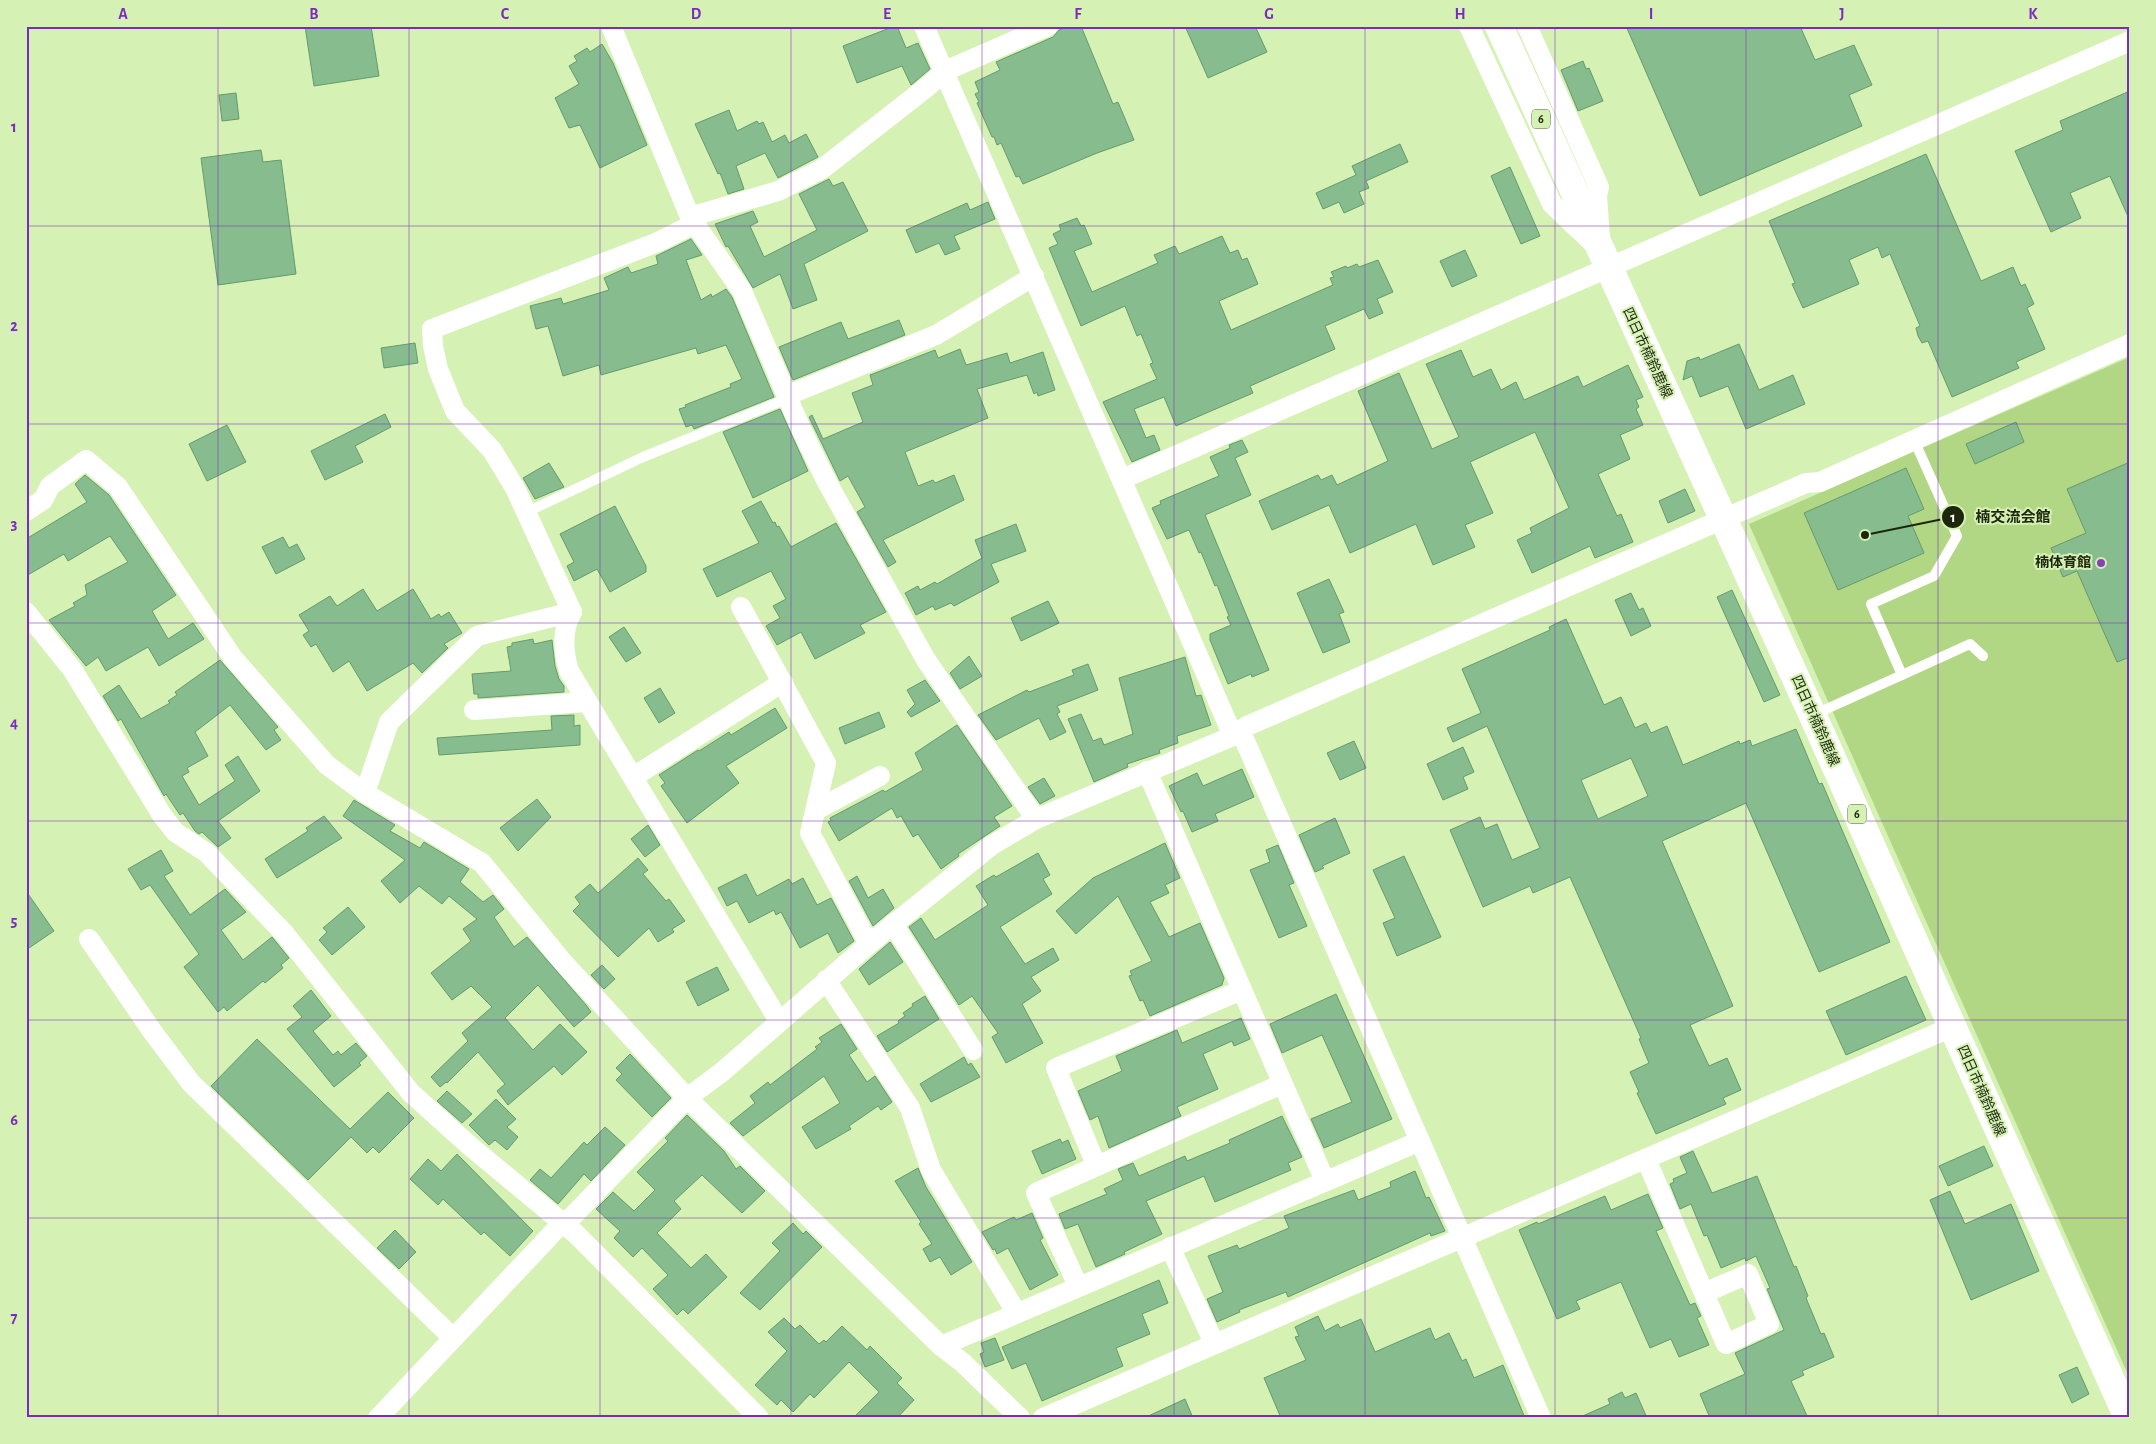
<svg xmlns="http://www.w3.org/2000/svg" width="2156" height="1444" font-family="'Alegreya Sans','Noto Sans JP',sans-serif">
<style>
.green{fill:#b1d684}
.building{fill:#87bd8e;stroke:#659a6d;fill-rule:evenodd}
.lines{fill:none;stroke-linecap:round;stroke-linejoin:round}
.lane{stroke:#fff;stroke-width:10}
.street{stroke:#fff;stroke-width:20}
.primary{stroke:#fff;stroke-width:28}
.grid{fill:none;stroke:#7b2cbf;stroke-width:1;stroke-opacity:0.55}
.poi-dot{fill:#8643b7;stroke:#d5f1b3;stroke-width:2}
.labels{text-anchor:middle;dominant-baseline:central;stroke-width:4;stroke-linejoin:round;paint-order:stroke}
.shield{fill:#d5f1b3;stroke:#546440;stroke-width:1}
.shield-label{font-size:12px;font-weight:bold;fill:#1c270e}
.street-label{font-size:14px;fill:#1c270e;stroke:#d5f1b3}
.poi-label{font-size:14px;font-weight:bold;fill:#1c270e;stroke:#d5f1b3;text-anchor:end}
.leader{fill:none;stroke:#1c270e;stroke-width:2}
.callout-dot{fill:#1c270e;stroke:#d5f1b3;stroke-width:2}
.mark-label{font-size:15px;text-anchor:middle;font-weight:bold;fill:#fff}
.callout-label{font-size:15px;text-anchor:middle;font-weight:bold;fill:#1c270e;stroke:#d5f1b3;stroke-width:4;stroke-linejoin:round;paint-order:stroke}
.neatline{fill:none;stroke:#7b2cbf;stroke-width:2}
.grid-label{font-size:16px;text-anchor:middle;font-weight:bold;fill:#7b2cbf}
</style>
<rect width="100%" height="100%" fill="#d5f1b3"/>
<path class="green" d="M2130,357V1379L1749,524Z"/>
<g class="building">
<path d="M305,26H371L379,76L314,86Z"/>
<path d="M895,26H897L906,48L918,43L930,69L911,85L902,66L857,83L843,46Z"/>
<path d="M1068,26H1081L1113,104L1118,102L1134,140L1097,153L1023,184L1019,176L1016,177L1001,143L997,145L994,137H992L977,103L979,102L975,94L979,92L975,82L1000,70L996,62L1053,37L1059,30Z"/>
<path d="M1185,26H1255L1267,52L1208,78Z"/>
<path d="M1626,26H1800L1815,60L1854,45L1872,85L1849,95L1862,126L1700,196Z"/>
<path d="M602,44L613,63L647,145L600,168L580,125L569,128L555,98L579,84L569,66L577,61L574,56L587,48L590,52Z"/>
<path d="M1583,61L1586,69L1589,68L1603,101L1578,111L1561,70Z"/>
<path d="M2130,91V221L2110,176L2070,193L2081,218L2051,232L2015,151L2063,130L2060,121Z"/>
<path d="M236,93L239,119L222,121L219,95Z"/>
<path d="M729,110L737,131L757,121L759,124L763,122L772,142L785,135L789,143L806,134L818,157L778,178L765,153L736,166L744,189L728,194L720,173L718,174L695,124Z"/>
<path d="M1400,144L1408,162L1366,181L1369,188L1359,192L1364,204L1344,213L1339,202L1323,209L1316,193L1356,175L1352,166Z"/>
<path d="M261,150L263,162L281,160L296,274L218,285L201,158Z"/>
<path d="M1926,154L1981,281L2013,267L2021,286L2025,284L2034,304L2027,308L2045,349L2016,362L2019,368L1952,397L1928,341L1922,343L1918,336L1916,328L1920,326L1890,254L1882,258L1878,247L1849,260L1859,284L1803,308L1792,284L1795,283L1769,221Z"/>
<path d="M1510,167L1540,236L1521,244L1491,176Z"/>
<path d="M829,179L833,186L843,182L868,231L804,264L817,300L793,309L780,274L753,288L728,246L726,247L715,224L753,211L758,222L750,226L764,257L817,230L799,194Z"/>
<path d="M988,202L995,219L954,236L960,249L945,255L939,243L916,253L906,230L967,203L970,210Z"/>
<path d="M1077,218L1081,226L1084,225L1092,244L1074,251L1092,292L1158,263L1154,255L1175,246L1179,254L1222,236L1230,253L1238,250L1242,260L1247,258L1258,284L1219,301L1231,330L1333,285L1330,278L1334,277L1331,272L1346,266L1347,268L1357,264L1359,267L1378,260L1393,292L1377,299L1383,313L1369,319L1364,309L1325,326L1335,349L1250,386L1253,393L1176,426L1164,397L1134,409L1146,438L1154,435L1160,450L1132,462L1103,402L1157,379L1150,364L1153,363L1141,334L1137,336L1125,306L1081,326L1049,248L1058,244L1053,234L1061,230L1059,225Z"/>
<path d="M691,239L702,255L686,260L701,300L711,294L712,297L726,289L732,297L774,397L694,429L692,425L686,427L679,409L686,407L685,405L731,387L730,384L742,379L726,345L698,354L696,348L601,375L599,365L563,376L548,326L536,329L530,306L561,298L563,304L609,290L604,278L628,267L631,273L658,264L656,256Z"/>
<path d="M1465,250L1477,276L1452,287L1440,261Z"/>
<path d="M899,320L905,335L793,380L779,347L841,322L848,339Z"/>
<path d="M415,343L418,363L384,368L381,348Z"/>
<path d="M1739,344L1759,390L1793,375L1805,404L1746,429L1728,386L1700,397L1692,376L1683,380L1687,361L1699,357L1700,360Z"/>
<path d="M960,349L966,365L1007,353L1010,363L1043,352L1055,390L1038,396L1037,392L1034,394L1027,375L977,389L988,418L905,452L918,486L933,480L935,483L954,475L964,500L883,540L896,562L888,567L857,512L865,507L848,476L840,481L809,417L812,415L823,439L863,422L852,393L873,385L870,375L935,350L938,358Z"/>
<path d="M1461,350L1473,377L1491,369L1501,390L1516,382L1524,400L1578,376L1583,387L1628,365L1643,397L1636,400L1639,407L1636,409L1643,425L1620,435L1630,459L1598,474L1617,516L1621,514L1633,542L1595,558L1590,546L1532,573L1517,540L1532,533L1530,528L1569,508L1535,432L1470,462L1493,513L1465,525L1475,547L1433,565L1416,524L1350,553L1329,505L1272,530L1259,501L1318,475L1321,480L1332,475L1337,485L1388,461L1358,391L1399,373L1432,449L1459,437L1426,364Z"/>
<path d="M780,409L808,471L753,498L723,432Z"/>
<path d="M385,414L391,427L355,446L363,462L325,480L311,451Z"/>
<path d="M2016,422L2024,442L1975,464L1966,444Z"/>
<path d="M227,425L246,462L207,481L189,444Z"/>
<path d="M1242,440L1248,452L1235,458L1251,495L1205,515L1269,670L1252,677L1251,674L1228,684L1210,640V634L1231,625L1227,617L1229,616L1217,585L1215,586L1201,552L1199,553L1189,530L1167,539L1152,508L1161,504L1160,501L1219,476L1210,457L1230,448L1229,445Z"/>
<path d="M2130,462V657L2117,662L2077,571L2063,577L2051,548L2086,533L2067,489Z"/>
<path d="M549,463L564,487L535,499L523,478Z"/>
<path d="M1906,468L1924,509L1908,516L1924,553L1838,590L1804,513Z"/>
<path d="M85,475L109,495L176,595L152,611L168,639L193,623L204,639L159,666L148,647L106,671L98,657L86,666L49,620L75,606L73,603L87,595L85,585L128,562L110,536L68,561L64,554L26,576V539L87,502L75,484Z"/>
<path d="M1685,489L1695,511L1668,523L1659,501Z"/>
<path d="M761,501L773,523L775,522L777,527L779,526L791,547L836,523L886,612L860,625L865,633L815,659L801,632L777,645L766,626L780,618L773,606L786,599L771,571L717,597L703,569L759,543L742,511Z"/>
<path d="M615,506L646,566V572L610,592L597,569L574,581L567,566L574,562L560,534Z"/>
<path d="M1016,524L1026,551L991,564L999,582L954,606L951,603L935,610L933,606L916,615L905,593L918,586L920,590L935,582L937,584L982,558L975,540Z"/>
<path d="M283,537L289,548L297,544L305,559L276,574L262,547Z"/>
<path d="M1329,579L1344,612L1339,614L1350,642L1323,653L1297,593Z"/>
<path d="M363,589L377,611L413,589L431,619L439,614L441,617L449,612L462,633L444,644L448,648L422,673L413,663L367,691L349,661L333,672L316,644L311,647L303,635L309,631L299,615L330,596L337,606Z"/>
<path d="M1732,590L1780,695L1764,702L1717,597Z"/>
<path d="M1631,593L1639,610L1643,608L1651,626L1631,636L1615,600Z"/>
<path d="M1048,601L1059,623L1021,641L1011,618Z"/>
<path d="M1566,619L1604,705L1621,697L1635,728L1646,723L1651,733L1667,726L1683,765L1739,741L1740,744L1750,740L1752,746L1796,729L1819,784L1822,783L1890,942L1819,972L1746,803L1662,841L1733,1006L1690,1025L1709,1066L1727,1058L1741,1090L1723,1098L1726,1104L1656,1134L1637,1093L1639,1092L1630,1072L1649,1063L1639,1039L1641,1038L1570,877L1533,893L1530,886L1483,907L1450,830L1480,817L1485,829L1497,824L1512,860L1540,848L1487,726L1453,742L1447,728L1481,713L1462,669L1550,630L1549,627ZM1631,758L1648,796L1598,819L1581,780Z"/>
<path d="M624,627L641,653L626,662L609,637Z"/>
<path d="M533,639L534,644L552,640L555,666L559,679L564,686V692L478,698V694H474L472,674L511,671L507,647L512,646V643Z"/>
<path d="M969,656L982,676L960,689L950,673Z"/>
<path d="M1185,657L1196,696L1201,695L1211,725L1177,736L1178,743L1159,750L1160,753L1127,764L1128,767L1094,782L1068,719L1081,714L1093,741L1101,738L1104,745L1133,734L1119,678Z"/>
<path d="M220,660L278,727L274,730L281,740L266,750L230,705L195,732L208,756L187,768L189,772L182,776L199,805L235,781L225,765L238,756L260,791L218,821L231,838L218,847L202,832L199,834L195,831L183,813L180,815L166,794L164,796L121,719L118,721L103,696L119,685L141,719L170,703L168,701L177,695L175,692Z"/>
<path d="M1088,664L1098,690L1057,706L1060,712L1057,714L1066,732L1050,740L1039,718L996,740L978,715L1027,690L1029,692L1074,675L1072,670Z"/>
<path d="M925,680L940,701L911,717L907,712L915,704L907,690Z"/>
<path d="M660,688L675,713L659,723L644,698Z"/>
<path d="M775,708L787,728L726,766L739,783L687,823L661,786L665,783L659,775L698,750L699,751L729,732L731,735Z"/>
<path d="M879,712L885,727L845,744L839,728Z"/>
<path d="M574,715V726L580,725V745L439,755L437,738L552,730L551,716Z"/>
<path d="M957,725L1012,806L994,817L1000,826L958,854L959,856L941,869L918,834L913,837L901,816L897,818L892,808L839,841L828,822L831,821L830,818L883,790L885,792L923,770L915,753Z"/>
<path d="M1354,741L1366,768L1340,780L1327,753Z"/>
<path d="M1463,747L1474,772L1463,777L1468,789L1443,800L1427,764Z"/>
<path d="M1242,769L1254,797L1215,814L1218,821L1192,832L1183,811L1181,812L1169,786L1197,773L1203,786Z"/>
<path d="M1044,778L1055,796L1040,804L1028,787Z"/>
<path d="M537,799L551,817L518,851L500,828Z"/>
<path d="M354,800L395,825L390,831L420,848L424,842L469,869L460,882L483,902L493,895L504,909L494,917L514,947L527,937L586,1005L591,1012L574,1027L538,985L505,1018L533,1050L560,1024L587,1052L562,1075L554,1066L508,1105L497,1091L505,1084L478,1052L447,1083L446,1082L440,1087L431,1077L468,1041L462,1033L492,1007L471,986L452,1000L431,973L471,941L463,929L477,919L449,896L442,904L419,886L400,903L381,881L405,860L343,816Z"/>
<path d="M324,816L342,838L277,878L265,859L308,831L306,828Z"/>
<path d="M1335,818L1350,853L1322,866L1324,868L1315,872L1299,835Z"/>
<path d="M648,825L660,845L645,857L631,839Z"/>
<path d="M1165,843L1180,878L1165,885L1169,893L1150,902L1169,937L1200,923L1224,978L1222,985L1150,1016L1143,1000L1140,1001L1129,976L1132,975L1130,971L1152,961L1118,896L1076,934L1056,911L1093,878Z"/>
<path d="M1278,845L1294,883L1289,885L1307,926L1279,938L1250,870L1270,862L1266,850Z"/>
<path d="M161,850L173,871L164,876L190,915L225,889L246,912L221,930L243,960L272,937L289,958L281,965L283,968L265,983L263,981L227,1011L224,1007L218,1012L184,967L199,954L150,885L141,890L128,869Z"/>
<path d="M1038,853L1050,875L1043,879L1052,894L1000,927L1025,964L1053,948L1059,960L1031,977L1041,991L1022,1004L1043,1043L1006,1063L992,1037L998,1033L972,996L959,1005L909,927L921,918L935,940L988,905L976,886L994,875L996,877Z"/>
<path d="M1404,856L1441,937L1397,956L1383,923L1395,918L1373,870Z"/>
<path d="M638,858L648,870L643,874L666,901L669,899L685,921L672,929L674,932L658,942L649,928L618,957L573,911L580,904L575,897L590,884L598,893Z"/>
<path d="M746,874L757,896L789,879L792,884L803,878L817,905L831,898L854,941L838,953L828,933L800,948L781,912L776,915L774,910L749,923L737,901L727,906L718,888Z"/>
<path d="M857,876L868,898L883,889L894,908L873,926L849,881Z"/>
<path d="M26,891L54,931L26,950Z"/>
<path d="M348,907L365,927L332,955L319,940L327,932L323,928Z"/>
<path d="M890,942L903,962L869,985L859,969Z"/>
<path d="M602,965L615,979L604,989L591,975Z"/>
<path d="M717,967L729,990L698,1006L686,982Z"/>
<path d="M1906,976L1926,1020L1846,1055L1826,1011Z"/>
<path d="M311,990L331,1016L313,1031L333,1055L338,1051L341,1055L356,1043L367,1056L359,1063L361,1065L334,1087L287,1029L302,1017L293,1006Z"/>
<path d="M1336,994L1392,1119L1324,1148L1311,1119L1352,1102L1322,1035L1282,1053L1270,1024Z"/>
<path d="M925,996L939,1019L887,1052L877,1036L899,1023L898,1021L905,1016L903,1013L913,1006L912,1004Z"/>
<path d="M1241,1018L1250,1039L1234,1046L1232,1041L1203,1054L1218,1089L1177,1107L1181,1116L1109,1148L1098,1116L1090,1120L1078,1091L1122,1071L1116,1056L1177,1030L1182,1043Z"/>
<path d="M841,1024L857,1049L849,1055L867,1082L875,1076L892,1102L881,1110L878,1106L849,1126L851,1129L816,1149L802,1127L840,1103L824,1076L743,1136L730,1123L755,1103L750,1096L768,1082L770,1085L817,1049L815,1047L822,1042L819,1038Z"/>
<path d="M257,1039L350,1129L388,1092L414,1118L379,1153L373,1147L367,1153L351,1137L308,1180L211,1086Z"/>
<path d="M630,1054L671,1098L652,1117L616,1080L622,1074L616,1068Z"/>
<path d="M964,1057L968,1065L971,1063L980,1077L931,1102L920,1084Z"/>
<path d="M447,1091L472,1114L462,1123L437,1101Z"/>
<path d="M496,1099L516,1119L507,1127L518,1137L507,1150L495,1140L489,1145L469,1125Z"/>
<path d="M687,1115L724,1151L736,1169L740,1166L765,1191L742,1213L702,1175L674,1201L681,1209L657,1233L691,1268L706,1254L727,1277L688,1314L683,1309L677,1315L653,1289L668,1275L642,1248L633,1257L614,1238L620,1231L596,1209L613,1192L634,1211L655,1190L637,1172L668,1141L665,1138Z"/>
<path d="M1282,1116L1302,1157L1288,1163L1291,1170L1215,1202L1204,1176L1146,1201L1162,1234L1124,1252L1125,1254L1096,1267L1078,1224L1065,1229L1059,1214L1107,1194L1104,1189L1123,1180L1118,1169L1133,1163L1139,1176L1185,1156L1187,1161L1230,1143L1229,1140Z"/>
<path d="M605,1127L625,1145L591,1181L584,1174L558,1204L530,1180L540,1169L551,1178L584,1142L587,1145Z"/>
<path d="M1060,1139L1062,1143L1068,1140L1076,1159L1042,1174L1032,1151Z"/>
<path d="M1984,1146L1993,1166L1948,1186L1939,1166Z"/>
<path d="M1693,1151L1712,1193L1757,1176L1794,1267L1796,1266L1808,1296L1806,1298L1821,1334L1824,1333L1834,1357L1802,1371L1804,1375L1791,1381L1808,1418H1710L1700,1394L1745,1374L1735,1353L1784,1330L1767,1289L1770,1288L1756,1256L1746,1261L1745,1258L1721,1268L1707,1235L1704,1236L1691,1204L1680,1209L1670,1184L1674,1182L1673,1179L1687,1173L1680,1157Z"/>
<path d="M457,1154L533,1231L510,1256L484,1232L481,1235L443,1199L438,1205L410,1179L428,1159L441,1171Z"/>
<path d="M918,1168L926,1187L972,1262L951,1275L940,1257L930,1262L923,1249L932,1244L919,1224L921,1222L895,1181Z"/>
<path d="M1415,1171L1426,1198L1429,1197L1445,1231L1431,1236L1430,1233L1288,1297L1286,1292L1239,1310L1240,1312L1217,1322L1207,1299L1223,1292L1208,1256L1237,1245L1239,1249L1289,1228L1284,1216L1354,1190L1358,1200L1391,1187L1390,1182Z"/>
<path d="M1950,1191L1965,1224L2011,1204L2039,1271L1971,1300L1930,1200Z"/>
<path d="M1648,1194L1663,1228L1656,1231L1690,1305L1695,1303L1701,1316L1697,1318L1709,1345L1679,1357L1671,1339L1650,1348L1621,1282L1576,1301L1580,1309L1557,1319L1519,1230L1537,1222L1538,1224L1605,1196L1611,1210Z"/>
<path d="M1032,1213L1043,1238L1040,1240L1058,1275L1030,1290L1008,1248L997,1254L995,1249L993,1250L982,1232L1014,1217L1016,1220Z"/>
<path d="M793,1223L803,1234L806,1231L822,1247L760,1310L740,1293L780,1251L772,1243Z"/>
<path d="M395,1230L416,1252L399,1269L377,1248Z"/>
<path d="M1159,1280L1168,1303L1142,1314L1150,1334L1116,1348L1123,1366L1042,1401L1026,1363L1012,1369L1002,1347Z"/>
<path d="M1318,1316L1325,1331L1338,1324L1340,1328L1361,1319L1375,1352L1430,1328L1435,1340L1449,1333L1462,1361L1466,1359L1474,1378L1503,1365L1525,1418H1281L1264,1378L1306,1360L1295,1337L1299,1336L1295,1327Z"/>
<path d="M784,1318L795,1329L800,1325L819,1344L824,1340L826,1342L842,1326L867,1350L870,1346L902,1378L897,1383L914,1400L897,1418H853L879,1392L849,1362L814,1398L810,1394L793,1412L781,1400L777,1405L755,1385L787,1351L768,1332Z"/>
<path d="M995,1338L1004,1360L985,1367L980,1354L984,1352L981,1343Z"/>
<path d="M2077,1367L2089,1394L2072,1403L2059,1375Z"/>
<path d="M1622,1392L1625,1398L1636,1393L1647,1418H1578L1610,1404L1608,1399Z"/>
<path d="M1185,1399L1193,1418H1144Z"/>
</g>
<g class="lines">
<g class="lane">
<path d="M527,512L643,457L789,398"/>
<path d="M1902,675L1970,644L1983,656"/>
<path d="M1813,715L1902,675L1871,604L1934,576L1957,536L1914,440"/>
</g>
<g class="street">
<path d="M611,26L690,217L742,291L801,429L827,482L926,660L1036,819"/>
<path d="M924,26L1233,736"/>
<path d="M1469,26L1552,204L1595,245"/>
<path d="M1527,26L1599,187L1597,196L1600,238"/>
<path d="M690,217L778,191L822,169L927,87L945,71L1048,26"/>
<path d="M696,223L658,242L432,329L433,346L438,369L455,411L492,450L515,488L572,612C561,631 563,651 569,671L779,1021"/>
<path d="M788,395L936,335L1034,276"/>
<path d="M1122,479L2130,41"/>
<path d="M26,511L43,500L50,486L86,460L118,487L233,658L327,765L365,793L482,863L562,961L687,1098L941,1346L962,1362L1020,1418"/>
<path d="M741,607L826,763L810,833L869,944"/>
<path d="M26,612L72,669L162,815L175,832L207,853L284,933L411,1093L470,1146L576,1234L759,1418"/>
<path d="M474,710L587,702"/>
<path d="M1241,732L1541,1418"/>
<path d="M1147,771L1325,1181"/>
<path d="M633,777L783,682"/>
<path d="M365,793L389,722L477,636L572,612"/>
<path d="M816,810L880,776"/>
<path d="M893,924L973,1050"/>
<path d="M89,939L152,1031L191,1083L453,1338"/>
<path d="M826,980L910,1108L931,1170L1016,1312"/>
<path d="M1646,1159L1726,1344L1769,1324L1748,1274L1704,1293"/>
<path d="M1096,1165L1056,1068L1242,990"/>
<path d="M565,1224L687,1098L722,1072L869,944L992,845L1036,819L1233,736L1247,726L1806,483L1820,482L2130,344"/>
<path d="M1170,1247L1214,1343"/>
<path d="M1078,1286L1036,1193L1282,1084"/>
<path d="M941,1346L1420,1141"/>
<path d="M378,1418L563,1222"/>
<path d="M1043,1418L1952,1027"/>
</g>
<path class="primary" d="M1499,26L1813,716L2128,1418"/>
</g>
<path class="grid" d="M218,26V1418M409,26V1418M600,26V1418M791,26V1418M982,26V1418M1174,26V1418M1365,26V1418M1555,26V1418M1746,26V1418M1938,26V1418M26,226H2130M26,424H2130M26,623H2130M26,821H2130M26,1020H2130M26,1218H2130"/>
<circle class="poi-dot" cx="2101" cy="563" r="5"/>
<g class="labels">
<g class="shield">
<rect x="1532" y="109.5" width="18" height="19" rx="4"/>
<rect x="1848" y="804.5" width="18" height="19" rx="4"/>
</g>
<g class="shield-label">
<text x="1541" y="119">6</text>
<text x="1857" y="814">6</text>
</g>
<g class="street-label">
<text transform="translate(1647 353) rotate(65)">四日市楠鈴鹿線</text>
<text transform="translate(1815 721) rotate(66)">四日市楠鈴鹿線</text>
<text transform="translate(1981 1091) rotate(66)">四日市楠鈴鹿線</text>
</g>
<g class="poi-label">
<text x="2091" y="563">楠体育館</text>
</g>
</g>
<path class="leader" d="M1865 535L1953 517"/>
<g class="callout-dot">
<circle cx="1865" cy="535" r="5"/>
<circle cx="1953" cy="517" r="12"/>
</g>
<g class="mark-label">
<text x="1953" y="522">1</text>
</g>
<g class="callout-label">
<text x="2013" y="522">楠交流会館</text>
</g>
<rect width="2156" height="1444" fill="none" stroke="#d5f1b3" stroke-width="55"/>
<rect x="28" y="28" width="2100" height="1388" class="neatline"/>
<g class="grid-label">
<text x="123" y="19">A</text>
<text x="314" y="19">B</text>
<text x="505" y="19">C</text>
<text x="696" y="19">D</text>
<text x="887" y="19">E</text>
<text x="1078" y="19">F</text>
<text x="1269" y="19">G</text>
<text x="1460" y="19">H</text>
<text x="1651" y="19">I</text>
<text x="1842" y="19">J</text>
<text x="2033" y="19">K</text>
<text x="14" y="132">1</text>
<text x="14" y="331">2</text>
<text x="14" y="529">3</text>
<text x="14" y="728">4</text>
<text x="14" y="926">5</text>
<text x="14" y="1125">6</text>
<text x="14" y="1323">7</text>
</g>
</svg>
